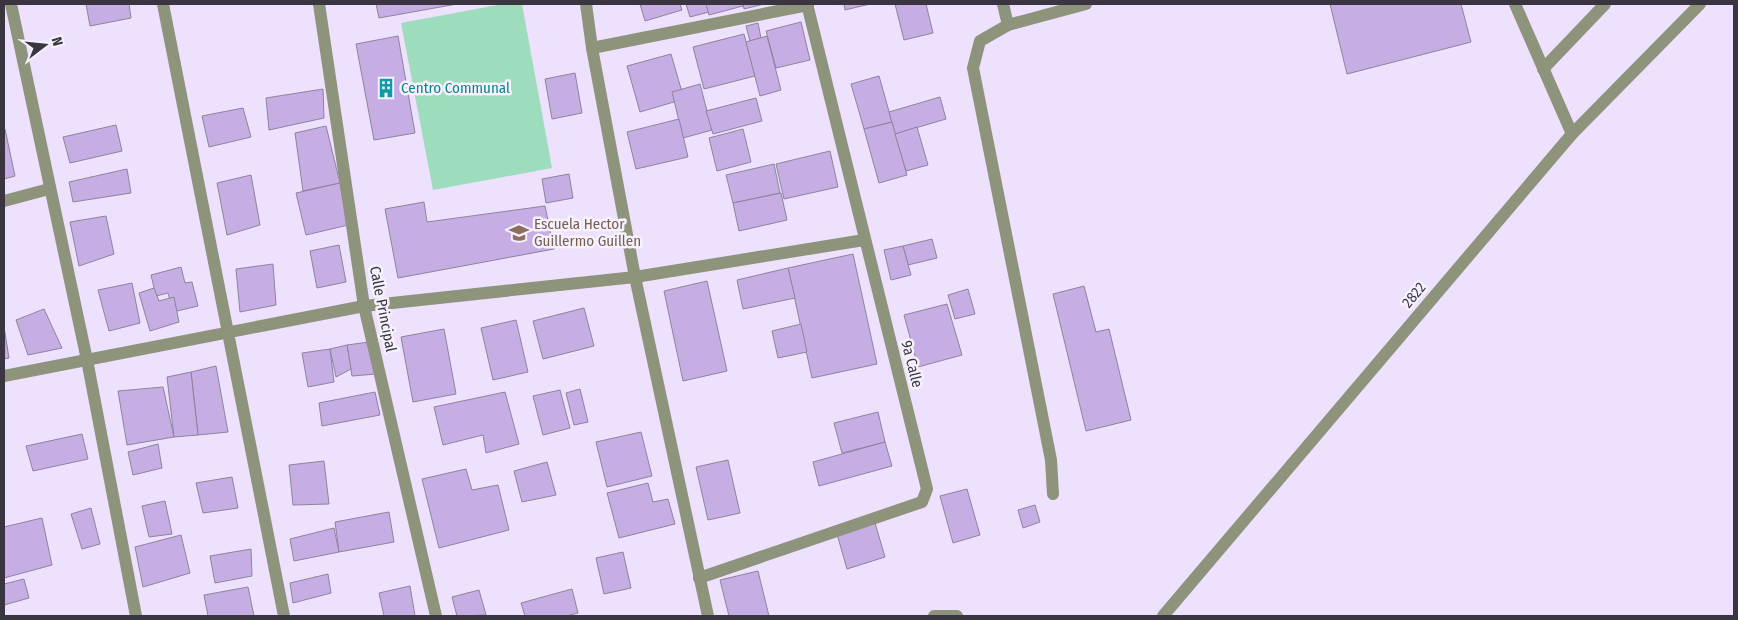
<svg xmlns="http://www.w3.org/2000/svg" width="1738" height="620" font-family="'Fira Sans Condensed',sans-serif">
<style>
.green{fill:#9edcbe}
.building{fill:#c6aee4;stroke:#8e839d}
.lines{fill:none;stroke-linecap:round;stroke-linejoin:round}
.minor{stroke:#8d947b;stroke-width:12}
.labels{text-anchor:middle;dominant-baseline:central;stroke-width:5;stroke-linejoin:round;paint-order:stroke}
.culture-label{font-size:15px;fill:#0d838f;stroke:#f6f2fd;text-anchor:start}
.education-label{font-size:15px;fill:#785e54;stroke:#f6f2fd;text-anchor:start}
.street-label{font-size:15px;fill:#3a3540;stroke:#f6f2fd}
</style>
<rect width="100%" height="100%" fill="#ede1fd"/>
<path class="green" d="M503,4H522L552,168L433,190L401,23Z"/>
<g class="building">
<path d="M86,4H129L131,18L90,26Z"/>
<path d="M376,4H457L379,18Z"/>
<path d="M640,4H680L682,10L645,21Z"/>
<path d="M686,4H706L709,12L690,17Z"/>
<path d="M706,4H743V6L709,15Z"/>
<path d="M743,4H764L744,9Z"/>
<path d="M844,4H870L845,10Z"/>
<path d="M895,4H926L933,33L904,40Z"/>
<path d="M1330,4H1461L1471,42L1347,74Z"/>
<path d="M801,22L810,60L776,68L766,31Z"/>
<path d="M758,23L761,38L750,41L746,26Z"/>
<path d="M744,34L755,76L704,89L693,47Z"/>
<path d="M398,36L415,133L374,140L356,44Z"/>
<path d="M767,36L781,90L760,96L746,42Z"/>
<path d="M671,54L684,99L640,112L627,66Z"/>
<path d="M575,73L582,113L552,119L545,79Z"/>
<path d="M879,76L892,122L864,129L851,84Z"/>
<path d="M700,84L712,130L683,138L672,92Z"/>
<path d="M323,89L324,118L269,130L266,98Z"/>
<path d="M940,97L946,119L895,134L889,112Z"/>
<path d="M756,98L762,121L713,134L706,111Z"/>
<path d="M243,108L251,137L209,147L202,116Z"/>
<path d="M679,119L688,157L636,169L627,132Z"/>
<path d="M892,122L907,175L879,183L864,129Z"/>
<path d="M116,125L122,151L70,163L63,137Z"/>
<path d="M326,126L340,183L303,191L295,133Z"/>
<path d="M917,127L928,165L906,171L895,134Z"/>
<path d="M5,129L15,176L4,179V130Z"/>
<path d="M743,129L751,162L717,171L709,138Z"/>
<path d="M830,151L838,187L784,199L776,164Z"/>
<path d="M774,164L780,193L733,203L726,175Z"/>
<path d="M127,169L131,193L73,202L69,182Z"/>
<path d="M569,174L573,198L546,203L542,179Z"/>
<path d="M251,175L260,225L227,235L217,183Z"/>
<path d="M340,183L348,225L306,235L296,193Z"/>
<path d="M781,193L787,220L739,231L733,203Z"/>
<path d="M424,202L427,222L545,206L554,249L398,278L385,209Z"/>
<path d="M106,216L114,254L79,266L70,222Z"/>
<path d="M932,239L937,258L908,265L903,246Z"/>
<path d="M339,245L346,282L317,288L310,251Z"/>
<path d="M903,246L911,275L891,280L884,250Z"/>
<path d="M853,254L877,364L812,378L788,268Z"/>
<path d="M273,264L276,305L240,312L236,269Z"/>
<path d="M181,267L185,283L192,282L198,306L173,312L168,293L156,296L151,275Z"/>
<path d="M788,268L795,298L743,309L737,280Z"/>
<path d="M707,281L727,371L683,381L664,291Z"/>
<path d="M132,283L140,323L109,331L98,290Z"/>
<path d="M1084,286L1096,332L1109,329L1131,420L1086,431L1053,294Z"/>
<path d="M154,288L159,301L174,297L179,322L150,331L139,293Z"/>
<path d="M968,289L975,314L955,319L948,295Z"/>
<path d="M947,304L962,355L918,367L904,315Z"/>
<path d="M584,308L594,346L543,359L533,321Z"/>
<path d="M44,309L62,348L28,355L16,320Z"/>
<path d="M516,320L528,372L493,380L481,328Z"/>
<path d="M801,324L807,352L778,358L772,331Z"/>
<path d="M4,327L9,358L4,359Z"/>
<path d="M444,329L456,394L413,402L401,337Z"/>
<path d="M369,342L376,374L352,376L347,345Z"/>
<path d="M347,345L351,369L336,377L330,349Z"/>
<path d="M330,349L334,382L308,387L302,353Z"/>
<path d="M216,366L228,432L198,435L191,372Z"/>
<path d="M191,372L198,435L174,437L167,377Z"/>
<path d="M163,387L174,437L127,445L118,391Z"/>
<path d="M580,389L588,422L574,425L566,393Z"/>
<path d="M560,390L570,428L543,435L533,396Z"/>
<path d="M375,392L380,415L322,426L319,403Z"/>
<path d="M505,392L519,444L486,453L483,435L443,445L434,407Z"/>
<path d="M878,412L885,442L842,453L834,423Z"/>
<path d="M641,432L652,476L607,487L596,442Z"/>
<path d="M82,434L88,459L33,471L26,446Z"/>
<path d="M885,442L892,466L819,486L813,462Z"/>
<path d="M158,444L162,468L133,475L128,452Z"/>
<path d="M728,460L740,513L708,520L696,467Z"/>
<path d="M324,461L329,504L293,505L289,465Z"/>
<path d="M547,462L556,495L522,502L514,471Z"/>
<path d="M466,469L472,490L498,485L509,530L439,548L422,479Z"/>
<path d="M232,477L238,508L203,513L196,483Z"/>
<path d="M648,483L653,502L668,499L675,524L619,538L607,493Z"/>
<path d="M967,489L980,535L953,543L940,496Z"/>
<path d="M165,501L172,534L149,537L142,506Z"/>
<path d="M1035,505L1040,522L1023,528L1018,510Z"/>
<path d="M91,508L100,544L82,549L71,514Z"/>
<path d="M389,512L394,542L339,552L335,522Z"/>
<path d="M42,518L52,565L4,578V527Z"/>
<path d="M875,523L885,557L847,569L837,534Z"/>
<path d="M334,528L339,552L294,561L290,539Z"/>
<path d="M181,535L190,573L143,587L135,547Z"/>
<path d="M251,549L252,576L215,583L210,556Z"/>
<path d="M623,552L631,588L604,594L596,558Z"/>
<path d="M758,571L769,616H729L720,580Z"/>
<path d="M328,574L331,593L293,603L290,583Z"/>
<path d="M24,579L29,598L4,605V584Z"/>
<path d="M410,586L415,616H384L379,593Z"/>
<path d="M248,587L254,616H208L204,595Z"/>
<path d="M572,589L578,613L566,616H525L521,603Z"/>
<path d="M479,590L486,615L457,616L452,597Z"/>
</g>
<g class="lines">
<g class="minor">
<path d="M11,4L87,360L136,616"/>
<path d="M163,4L284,616"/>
<path d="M319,4L364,306L436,616"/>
<path d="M586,4L592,48L635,277L708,616"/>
<path d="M1003,4L1008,25"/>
<path d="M1515,4L1572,134"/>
<path d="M592,48L808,5"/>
<path d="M1543,69L1605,4"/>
<path d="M4,201L49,189"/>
<path d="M4,376L364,306L635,277L864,240"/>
<path d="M1053,494L1051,460L973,68L980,41L1008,25L1086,4"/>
<path d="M699,578L922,502L927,489L807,4"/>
<path d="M934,616H957"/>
<path d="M1163,616L1572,134L1700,4"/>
</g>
</g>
<defs>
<symbol id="building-bare" viewBox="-9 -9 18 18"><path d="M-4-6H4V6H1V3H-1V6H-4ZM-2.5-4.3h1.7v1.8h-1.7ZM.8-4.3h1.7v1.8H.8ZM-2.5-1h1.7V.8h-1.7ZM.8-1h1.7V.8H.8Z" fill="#0f9aa8" stroke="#f6f2fd" stroke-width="2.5" paint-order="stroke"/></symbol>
<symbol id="school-bare" viewBox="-9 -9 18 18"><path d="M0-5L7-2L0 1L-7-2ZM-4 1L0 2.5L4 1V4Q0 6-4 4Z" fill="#8d6e63" stroke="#f6f2fd" stroke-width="2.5" paint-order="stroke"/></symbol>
</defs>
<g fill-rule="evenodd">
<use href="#building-bare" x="372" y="74" width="28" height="28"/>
<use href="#school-bare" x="505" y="219" width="28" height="28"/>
</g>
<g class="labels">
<g class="culture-label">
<text x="401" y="88">Centro Communal</text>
</g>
<g class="education-label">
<text x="534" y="224">Escuela Hector<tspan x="534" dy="17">Guillermo Guillen</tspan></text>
</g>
<g class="street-label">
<text transform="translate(1414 295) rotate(-50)">2822</text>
<text transform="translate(383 309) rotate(79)">Calle Principal</text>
<text transform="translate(912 364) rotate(76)">9a Calle</text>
</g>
</g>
<rect width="1738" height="620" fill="none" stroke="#3a3540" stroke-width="10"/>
<g transform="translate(45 45) rotate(74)" stroke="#f6f2fd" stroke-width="4" paint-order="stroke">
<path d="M0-4L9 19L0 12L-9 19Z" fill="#3a3540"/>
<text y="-8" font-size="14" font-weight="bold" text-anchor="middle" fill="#3a3540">N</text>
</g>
</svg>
